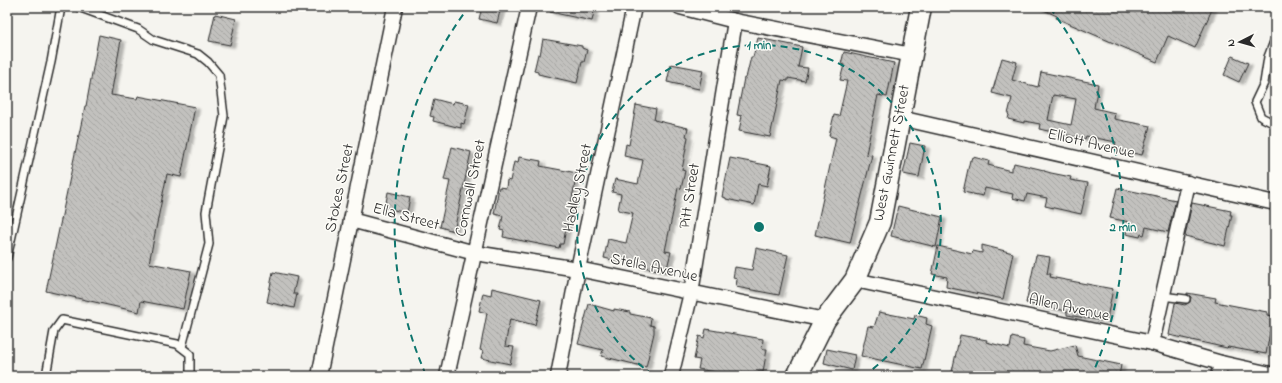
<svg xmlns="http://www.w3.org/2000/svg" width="1282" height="383" font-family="'Indie Flower',sans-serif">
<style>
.building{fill:url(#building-back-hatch);stroke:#2b2b2b;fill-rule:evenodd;filter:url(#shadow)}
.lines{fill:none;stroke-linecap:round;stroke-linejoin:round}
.service-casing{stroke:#2b2b2b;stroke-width:10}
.minor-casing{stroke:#2b2b2b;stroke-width:17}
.secondary-casing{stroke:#2b2b2b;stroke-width:23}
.service{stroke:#fdfcf7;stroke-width:7}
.minor{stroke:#fdfcf7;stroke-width:14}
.secondary{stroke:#fdfcf7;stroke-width:20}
.ring{fill:none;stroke:#0f766e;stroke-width:2;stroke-dasharray:7 5}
.labels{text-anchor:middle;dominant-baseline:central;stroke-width:3;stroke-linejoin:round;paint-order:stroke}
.street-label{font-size:16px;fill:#2b2b2b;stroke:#fdfcf7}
.centre{fill:#0f766e;stroke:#fdfcf7;stroke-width:2}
.ring-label{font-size:12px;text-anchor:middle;font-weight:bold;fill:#0f766e;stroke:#fdfcf7;stroke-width:3;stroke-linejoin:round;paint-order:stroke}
</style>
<defs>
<pattern id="building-back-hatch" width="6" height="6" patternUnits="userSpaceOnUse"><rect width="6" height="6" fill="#c2c1be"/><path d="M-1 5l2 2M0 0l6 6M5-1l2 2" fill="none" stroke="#a7a6a3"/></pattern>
<filter id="shadow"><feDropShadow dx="4.5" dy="2.5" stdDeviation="1" flood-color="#0004"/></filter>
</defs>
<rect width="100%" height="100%" fill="#f5f4ef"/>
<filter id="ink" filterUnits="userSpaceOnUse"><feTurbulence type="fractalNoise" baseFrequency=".025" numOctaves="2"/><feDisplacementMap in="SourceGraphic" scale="8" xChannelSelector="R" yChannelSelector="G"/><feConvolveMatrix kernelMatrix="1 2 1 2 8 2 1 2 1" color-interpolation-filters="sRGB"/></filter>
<g filter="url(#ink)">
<g class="building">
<path d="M482,7H501L497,23L479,19Z"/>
<path d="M551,7H595L592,21L550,12Z"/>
<path d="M1037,7H1213L1195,48L1168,36L1157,62L1056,18L1057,16Z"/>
<path d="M215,14L236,19L230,45L209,41Z"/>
<path d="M99,35L121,40L111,95L137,99L138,96L195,107L181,177L167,174L149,263L191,271L183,309L141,301L139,312L46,291L85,106H86Z"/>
<path d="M758,38L802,47L798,67L808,68L805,81L788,78V81L782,80L770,137L739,131L742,116L737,115L744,78H746L751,57H753Z"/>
<path d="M543,39L582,46V48L587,50L584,62H582L577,83L538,74V72L534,71L538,54L540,55Z"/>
<path d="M844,52L894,63L887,97L878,95L866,154L872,155L850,243L815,235L836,138L829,136L834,115L839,116L847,81L840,80L844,65L841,64Z"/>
<path d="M1232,56L1248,63L1239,82L1224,75Z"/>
<path d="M1002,58L1017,62L1012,80L1038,87L1041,72L1098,84L1094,108L1115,113L1114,119L1150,126L1142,155L1114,149L1116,142L1086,136L1085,139L1039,129L1040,124L1024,121V123L1008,119L1009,115L1008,114L1012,98L992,93ZM1053,95L1076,99L1071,125L1048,120Z"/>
<path d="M671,64L703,70L699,89L667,82Z"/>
<path d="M434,99L453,104L454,101L469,104L464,124L461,123V128L433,121L434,117L430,116Z"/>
<path d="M636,105L656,109L654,120L688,128L686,136L688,137L682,170L685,171L681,189L678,188L665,251L671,252L666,272L604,258L608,239L626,243L633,213L618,210L621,194L612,192L615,179L638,184L643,160L624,156L626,144L629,145Z"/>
<path d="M910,143L925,146L919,177L903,174Z"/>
<path d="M452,147L471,152L454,231L440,227L450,181L444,180Z"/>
<path d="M519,157L541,161L540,166L577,173L563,244H560L559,248L503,237L504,231L500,230L503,216L494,214L499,187L506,188L507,180L510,181L514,162L518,163Z"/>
<path d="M973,157L989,161L988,165L1011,171V167H1013L1014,163L1044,170V171L1051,173L1071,177L1070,180L1088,183L1081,214L1045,206L1047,198L1027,194L1025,201L1012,198L1013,194L985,188L983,196L963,192L970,160H972Z"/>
<path d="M730,158L771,166L767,186L758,184L754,205L726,199V198L722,197Z"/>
<path d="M1117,188L1176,200L1168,232L1146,227L1144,235L1141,234L1140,237L1126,234L1129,222L1110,218Z"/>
<path d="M388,192L410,197L407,213L385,208Z"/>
<path d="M1192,203L1231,211L1230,215H1232L1225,246L1185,236Z"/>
<path d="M898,206L942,217L936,247L891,236Z"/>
<path d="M982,245L1013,253L1003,299L946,287L947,277L932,274L938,246L972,254L973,251L982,253Z"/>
<path d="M756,248L788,255L779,295L736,287L737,279L733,278L735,267L752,270Z"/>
<path d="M1036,255L1050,257L1047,274H1051L1050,277L1113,289L1107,318H1106L1105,321L1067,315V311L1026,303Z"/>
<path d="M273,272L297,277L293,294H297L294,308L267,302Z"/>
<path d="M492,288L541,300L535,325L510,319L505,346L514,347L510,364L481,358L483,351L480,350L487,313L479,311L483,293L491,295Z"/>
<path d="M1187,293L1216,298L1215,302L1267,312V315L1273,316L1266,354L1228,347L1227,348L1169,335L1175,303L1185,305L1190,302L1191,297L1187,294Z"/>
<path d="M589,304L614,311V309L630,312V314L651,318L650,325L654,326V333L646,367L601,356L603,350L578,344Z"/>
<path d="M879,312L914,319L915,315L927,318L926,324L932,326L922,369L861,356L868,326L874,327Z"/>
<path d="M706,329L763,339L762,349H767L763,372H758L757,376H737L698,369L700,360L694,359L699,336L704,338Z"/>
<path d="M960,335L987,340L986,342L1010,348L1012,337L1024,340L1023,346L1050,351L1075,345L1078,356L1121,365L1119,376H951Z"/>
<path d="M827,349L855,355L852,370L824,363Z"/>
</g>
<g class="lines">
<defs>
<g id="service">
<path d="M78,7L138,29L154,40L198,54L208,62L219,75L224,116L206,212L209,244L182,347"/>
<path d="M1275,39L1268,57L1264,83L1255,102L1261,117L1275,124"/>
<path d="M7,258L51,62L61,7"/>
<path d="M1162,296L1186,299"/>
<path d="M46,376L54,331L62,320L177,344L190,354V376"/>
</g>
<g id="minor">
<path d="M680,7L735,21L912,55"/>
<path d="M900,118L1275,203"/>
<path d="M351,220L475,253L578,269L825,320"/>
<path d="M855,280L1152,343L1221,363L1275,375"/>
<path d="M1152,343L1188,183"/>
<path d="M319,376L395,7"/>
<path d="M447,376L529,7"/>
<path d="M558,376L578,269L634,7"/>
<path d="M671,376L691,293L735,21"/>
<path d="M1218,376L1221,363"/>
</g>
<path id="secondary" d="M797,376L825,320L855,280L880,222L921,7"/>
</defs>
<use href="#service" class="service-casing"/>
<use href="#minor" class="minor-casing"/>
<use href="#secondary" class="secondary-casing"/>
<use href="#service" class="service"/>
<use href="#minor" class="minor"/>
<use href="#secondary" class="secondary"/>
</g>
</g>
<g class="ring">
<path d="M653 375A182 182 0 1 1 865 375"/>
<path d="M426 375A364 364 0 0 1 468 8M1050 8A364 364 0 0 1 1092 375"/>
</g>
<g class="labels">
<g class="street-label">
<text transform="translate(1091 144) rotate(13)">Elliott Avenue</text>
<text transform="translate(892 153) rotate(-79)">West Gwinnett Street</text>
<text transform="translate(340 188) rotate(-78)">Stokes Street</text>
<text transform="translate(471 188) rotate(-78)">Cornwall Street</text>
<text transform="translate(578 188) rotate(-78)">Hadley Street</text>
<text transform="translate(690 196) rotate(-81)">Pitt Street</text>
<text transform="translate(406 217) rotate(15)">Ella Street</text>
<text transform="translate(654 268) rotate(12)">Stella Avenue</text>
<text transform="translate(1069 308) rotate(12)">Allen Avenue</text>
</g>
</g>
<circle cx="759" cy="227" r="6" class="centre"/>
<g class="ring-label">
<text x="759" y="49">1 min</text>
<text x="1123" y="231">2 min</text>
</g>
<rect width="1282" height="383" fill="none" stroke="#fdfcf7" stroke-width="24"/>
<rect x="12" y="12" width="1258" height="359" fill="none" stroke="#2b2b2b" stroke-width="1.5" filter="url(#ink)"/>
<g transform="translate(1240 42) rotate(264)" stroke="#fdfcf7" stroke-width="3" paint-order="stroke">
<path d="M0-3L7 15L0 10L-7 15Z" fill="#2b2b2b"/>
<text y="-6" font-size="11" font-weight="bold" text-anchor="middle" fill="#2b2b2b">N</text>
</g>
</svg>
